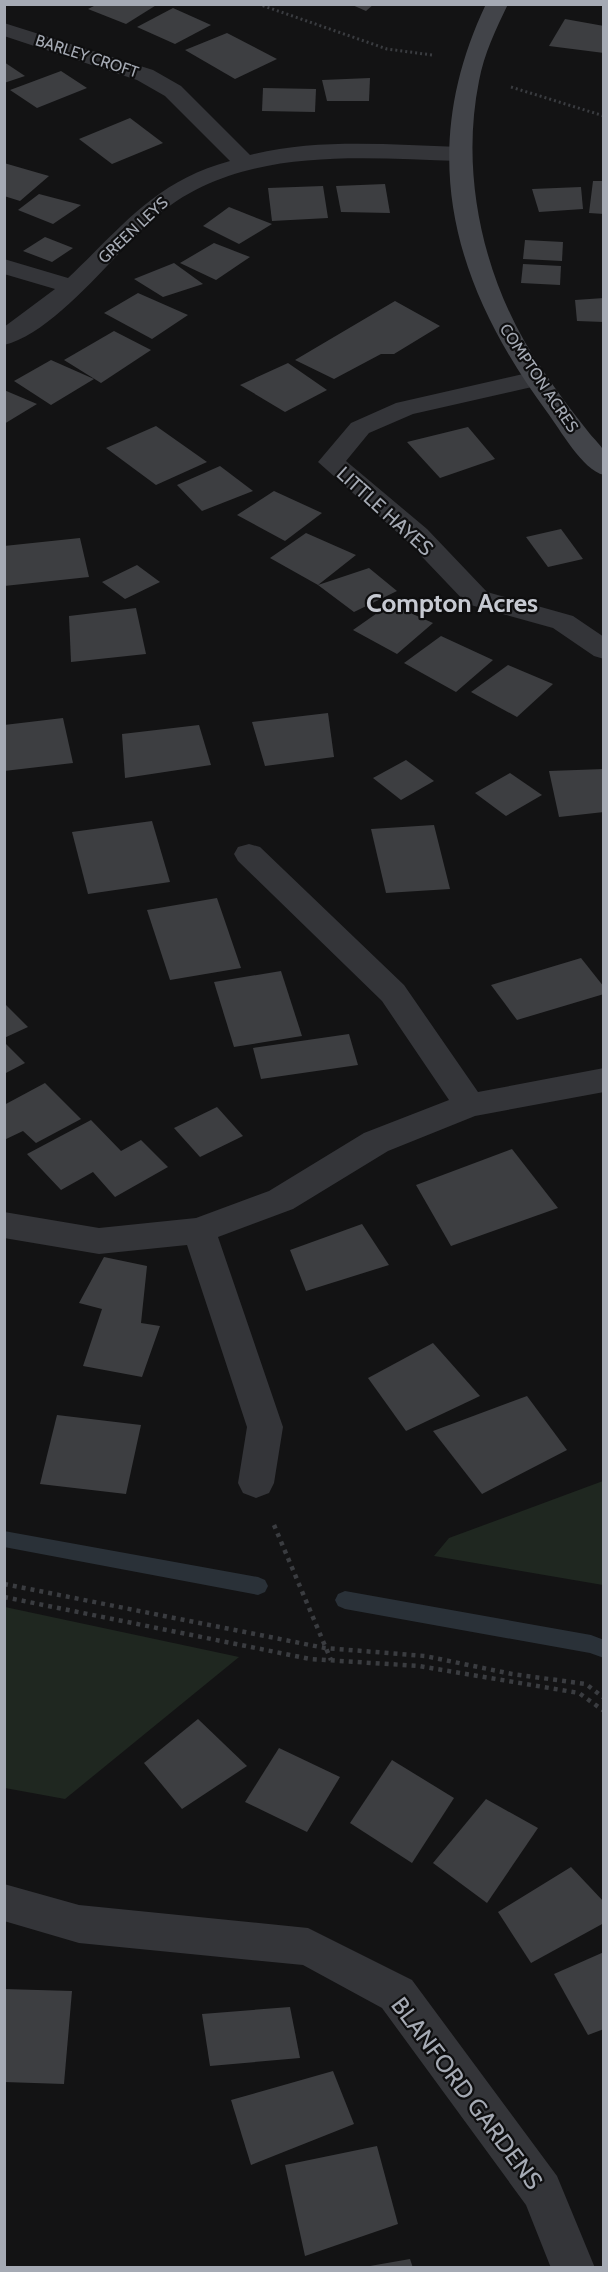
<svg xmlns="http://www.w3.org/2000/svg" width="608" height="2272" font-family="Cabin,sans-serif">
<style>
.green{fill:#1f2720}
.lines{fill:none;stroke-linecap:round;stroke-linejoin:round}
.stream{fill:#2a3138;fill-rule:evenodd}
.building{fill:#3d3e41}
.path-far1{stroke:#3a3c40;stroke-width:3;stroke-dasharray:2 3;stroke-linecap:butt}
.path{stroke:#3a3c40;stroke-width:4.5;stroke-dasharray:4 5;stroke-linecap:butt}
.street{fill:#343539;fill-rule:evenodd}
.secondary{fill:#424449;fill-rule:evenodd}
.labels{text-anchor:middle;dominant-baseline:central;stroke-width:4.5;stroke-linejoin:round;paint-order:stroke}
.far-street-label{font-size:16px;fill:#a5aab4;stroke:#0e0e0f}
.street-label{font-size:20px;fill:#a5aab4;stroke:#0e0e0f}
.near-street-label{font-size:24px;fill:#a5aab4;stroke:#0e0e0f}
.district-label{font-size:26px;font-weight:bold;fill:#c6c9d1;stroke:#0e0e0f}
</style>
<rect width="100%" height="100%" fill="#131314"/>
<g class="green">
<path d="M603,1481V1585L434,1556L449,1538Z"/>
<path d="M5,1607L239,1657L65,1799L5,1788Z"/>
</g>
<g class="lines">
<g class="stream">
<path d="M4,1531L258,1577L265,1580L268,1586L265,1592L258,1595L4,1547Z"/>
<path d="M345,1591L591,1635L604,1640V1658L590,1653L345,1609L338,1606L335,1600L338,1594Z"/>
</g>
</g>
<g class="building">
<path d="M98,4H158L126,24L88,9Z"/>
<path d="M350,4H374L366,11Z"/>
<path d="M173,8L211,25L175,44L137,27Z"/>
<path d="M565,19L604,26V53L549,46Z"/>
<path d="M227,33L277,59L235,79L185,50Z"/>
<path d="M4,62L25,76L4,83Z"/>
<path d="M61,71L87,88L37,108L10,90Z"/>
<path d="M370,78L369,101H327L322,80Z"/>
<path d="M263,88L316,89L315,112L262,111Z"/>
<path d="M130,118L163,143L112,164L79,139Z"/>
<path d="M4,163L49,176L20,201L4,196Z"/>
<path d="M593,181H604V214L589,213Z"/>
<path d="M385,184L390,213L341,212L336,186Z"/>
<path d="M323,186L328,218L272,221L268,188Z"/>
<path d="M581,187L583,209L539,212L532,189Z"/>
<path d="M39,194L81,205L53,224L18,210Z"/>
<path d="M229,207L272,224L239,244L203,226Z"/>
<path d="M45,237L73,248L52,262L23,251Z"/>
<path d="M525,240L563,242L562,261L523,259Z"/>
<path d="M214,243L250,257L216,280L180,263Z"/>
<path d="M174,263L203,284L163,297L134,279Z"/>
<path d="M523,264L561,266L560,285L521,283Z"/>
<path d="M138,293L188,315L152,339L104,313Z"/>
<path d="M604,298V322L577,321L575,300Z"/>
<path d="M395,301L440,326L394,354H381L334,379L295,360Z"/>
<path d="M114,331L151,350L101,383L64,360Z"/>
<path d="M51,360L94,379L51,405L14,381Z"/>
<path d="M288,363L327,390L285,412L240,385Z"/>
<path d="M4,390L37,404L4,424Z"/>
<path d="M156,426L207,462L156,485L106,448Z"/>
<path d="M468,427L495,459L440,478L407,442Z"/>
<path d="M220,466L253,491L202,511L177,485Z"/>
<path d="M274,491L322,513L285,541L237,515Z"/>
<path d="M561,529L583,559L548,567L526,537Z"/>
<path d="M306,533L356,555L318,585L369,568L397,591L354,612L318,585L270,558Z"/>
<path d="M80,538L89,577L4,586V546Z"/>
<path d="M137,565L160,582L125,599L102,582Z"/>
<path d="M390,604L433,623L397,654L353,630Z"/>
<path d="M136,608L146,654L71,662L69,616Z"/>
<path d="M441,636L493,660L456,692L404,663Z"/>
<path d="M508,665L553,684L517,717L471,692Z"/>
<path d="M328,713L334,757L265,766L252,722Z"/>
<path d="M63,718L73,763L4,771V725Z"/>
<path d="M199,725L211,765L125,778L122,734Z"/>
<path d="M406,760L434,781L401,800L373,778Z"/>
<path d="M604,769V812L559,817L549,771Z"/>
<path d="M510,773L542,795L506,816L475,793Z"/>
<path d="M152,821L170,882L88,894L72,832Z"/>
<path d="M434,825L450,889L386,893L371,829Z"/>
<path d="M217,898L241,968L170,980L147,910Z"/>
<path d="M581,958L604,987V994L517,1020L491,985Z"/>
<path d="M281,971L302,1036L234,1047L214,982Z"/>
<path d="M6,1005L28,1027L4,1038V1006Z"/>
<path d="M349,1034L358,1065L261,1079L253,1048Z"/>
<path d="M4,1042L25,1063L4,1074Z"/>
<path d="M45,1083L81,1119L36,1143L23,1131L4,1140V1105Z"/>
<path d="M217,1107L243,1136L200,1157L174,1128Z"/>
<path d="M91,1120L121,1151L141,1140L168,1167L115,1197L93,1172L61,1190L27,1154Z"/>
<path d="M512,1149L558,1208L451,1246L416,1185Z"/>
<path d="M362,1224L389,1265L306,1291L290,1250Z"/>
<path d="M104,1257L147,1266L141,1323L160,1326L142,1377L83,1366L102,1309L79,1303Z"/>
<path d="M433,1343L480,1396L406,1431L368,1378Z"/>
<path d="M527,1396L567,1450L482,1494L433,1431Z"/>
<path d="M57,1415L141,1425L126,1494L40,1484Z"/>
<path d="M198,1719L247,1766L182,1809L144,1763Z"/>
<path d="M279,1748L340,1777L307,1832L245,1802Z"/>
<path d="M392,1760L454,1798L412,1863L350,1823Z"/>
<path d="M486,1799L538,1828L487,1903L433,1863Z"/>
<path d="M571,1867L604,1902V1923L531,1963L498,1912Z"/>
<path d="M604,1952V2029L588,2035L554,1974Z"/>
<path d="M4,1989L72,1991L64,2084L4,2082Z"/>
<path d="M290,2007L300,2058L210,2066L202,2014Z"/>
<path d="M333,2071L354,2124L251,2165L231,2100Z"/>
<path d="M377,2146L398,2224L305,2256L285,2165Z"/>
<path d="M410,2259L413,2268H370V2266Z"/>
</g>
<g class="lines">
<g class="path-far1">
<path d="M258,4L387,49L432,55"/>
<path d="M511,87L604,116"/>
</g>
<g class="path">
<path d="M274,1525L331,1660"/>
<path d="M4,1584L325,1648L425,1656L512,1674L586,1684L604,1698"/>
<path d="M4,1597L310,1659L419,1666L579,1693L604,1711"/>
</g>
<g class="street">
<path d="M4,23L153,70L181,86L250,155C318,138 391,145 460,147L468,149L472,154L468,159L460,161C357,158 237,145 153,219C114,254 55,333 4,345V327L55,289L4,274V259L68,278C122,227 155,181 230,161L165,96L137,80L4,36Z"/>
<path d="M536,371L545,374L549,379L545,384L413,414L369,433L346,461L427,529L487,592L573,616L604,637V659L594,656L553,628L467,604L407,541L318,462L351,423L396,403Z"/>
<path d="M249,844L260,847L404,985L478,1092L604,1068V1092L475,1116L388,1151L293,1209L218,1237L283,1427L274,1483L269,1493L256,1498L243,1493L238,1483L247,1427L187,1245L99,1254L4,1238V1212L99,1228L196,1218L269,1191L364,1133L449,1100L382,1001L238,861L234,854L238,847Z"/>
<path d="M4,1884L79,1905L308,1928L412,1980L557,2176L595,2268H551L526,2205L382,2008L303,1965L79,1943L4,1921Z"/>
</g>
<path class="secondary" d="M486,4H508C496,29 484,54 479,81C459,180 486,290 544,372C558,393 574,414 590,434C594,439 602,446 604,452C605,458 604,468 604,475C582,470 560,429 547,412C453,285 415,153 486,4Z"/>
</g>
<g class="labels">
<g class="far-street-label">
<text transform="translate(87 56) rotate(18)">BARLEY CROFT</text>
<text transform="translate(133 230) rotate(-43)">GREEN LEYS</text>
<text transform="translate(539 378) rotate(56)">COMPTON ACRES</text>
</g>
<g class="street-label">
<text transform="translate(385 511) rotate(42)">LITTLE HAYES</text>
</g>
<g class="near-street-label">
<text transform="translate(467 2093) rotate(53)">BLANFORD GARDENS</text>
</g>
<g class="district-label">
<text x="452" y="603">Compton Acres</text>
</g>
</g>
<rect width="608" height="2272" fill="none" stroke="#a5aab4" stroke-width="12"/>
</svg>
